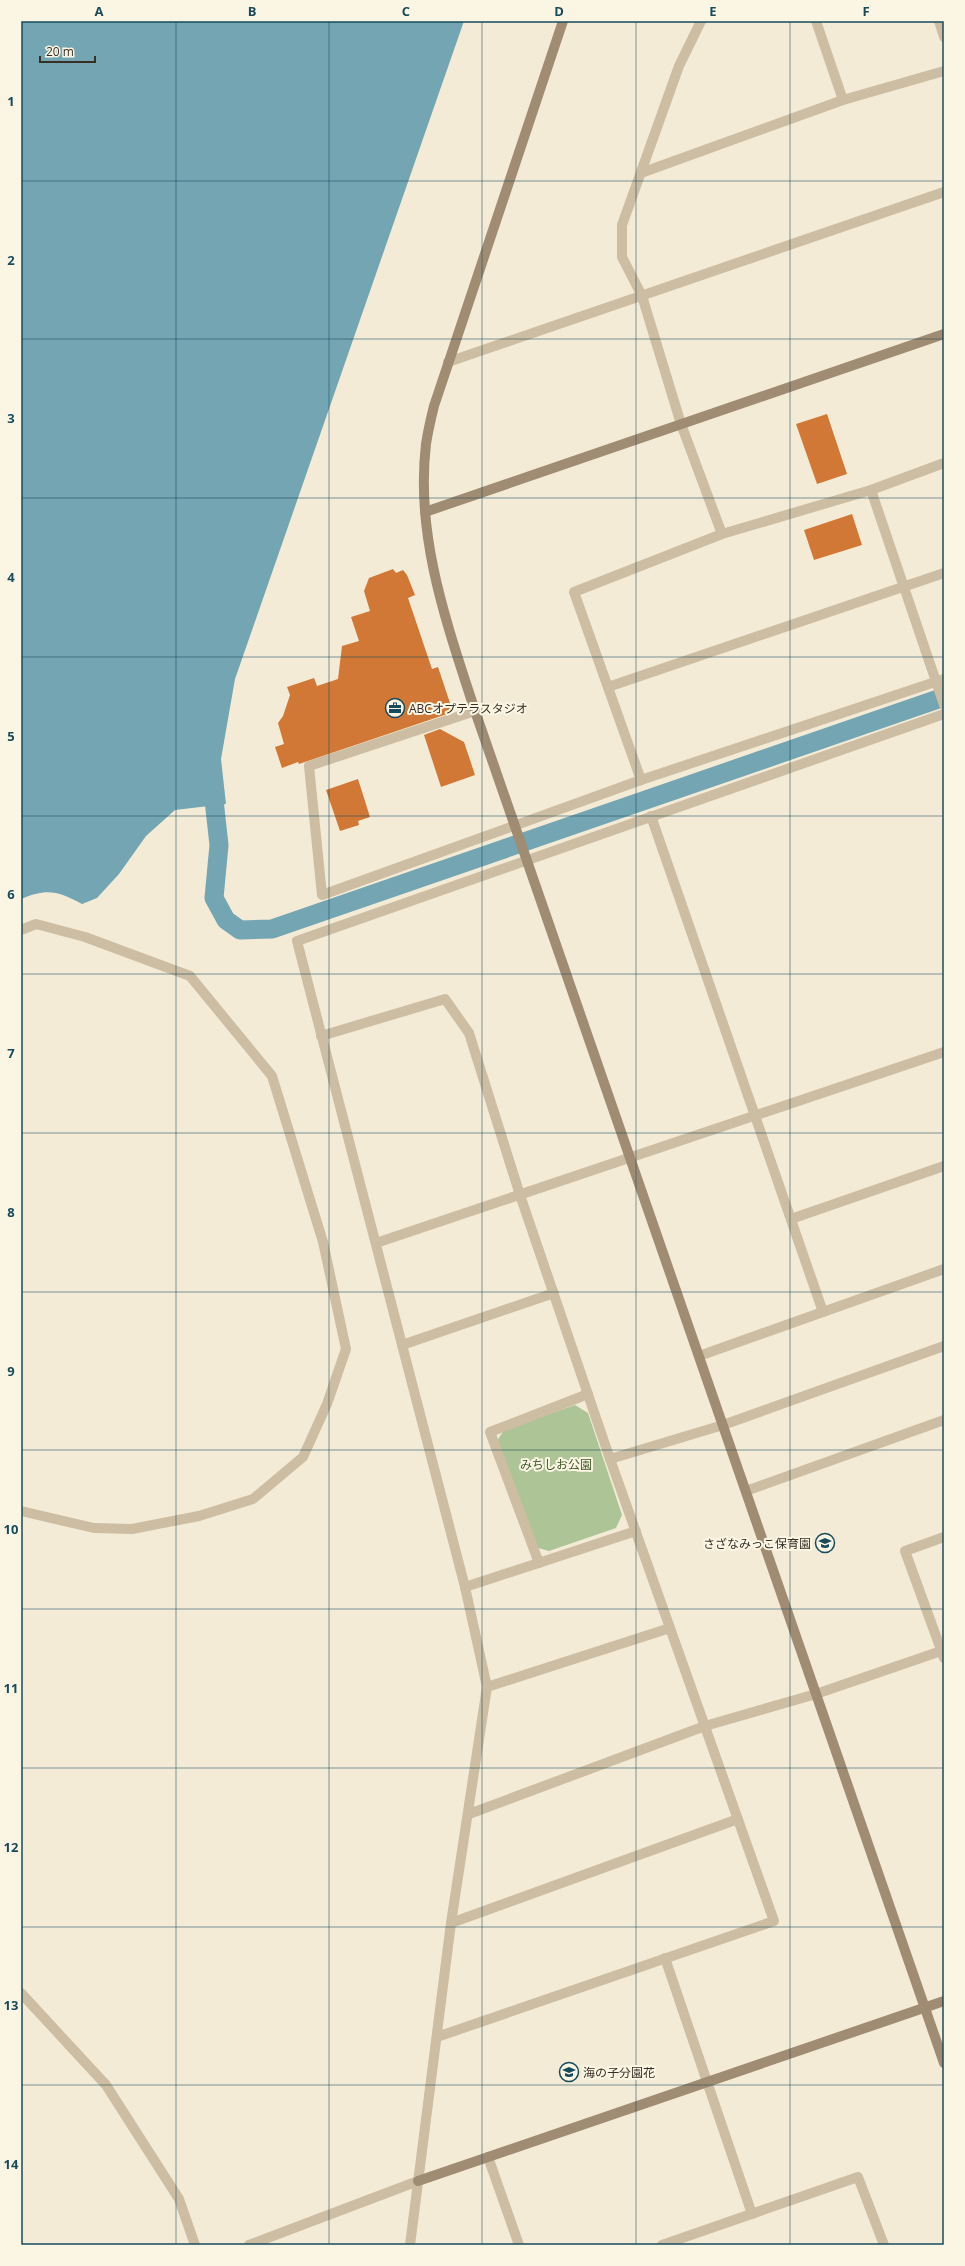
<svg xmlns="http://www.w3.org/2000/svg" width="965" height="2266" font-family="'Open Sans','Noto Sans JP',sans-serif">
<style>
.green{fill:#acc496}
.water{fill:#73a5b3}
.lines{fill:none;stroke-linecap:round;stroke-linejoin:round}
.canal{stroke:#73a5b3;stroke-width:19}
.building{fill:#d27837}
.lane{stroke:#cdbda2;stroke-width:10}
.street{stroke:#cdbda2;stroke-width:10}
.secondary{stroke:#a08c73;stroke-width:10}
.grid{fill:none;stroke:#174b5c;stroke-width:1;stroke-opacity:0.55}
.labels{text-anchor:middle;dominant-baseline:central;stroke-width:4;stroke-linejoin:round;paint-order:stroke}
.poi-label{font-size:12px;fill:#372e25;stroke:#fbf5e4;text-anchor:start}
.park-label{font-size:12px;fill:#3d5727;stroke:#fbf5e4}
.neatline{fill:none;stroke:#174b5c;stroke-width:1.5}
.grid-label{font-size:13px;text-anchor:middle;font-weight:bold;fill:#174b5c}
</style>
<rect width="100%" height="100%" fill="#f4ebd7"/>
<path class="green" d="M575,1405L588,1413L622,1515L616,1528L549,1551L538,1548L497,1441L504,1430Z"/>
<path class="water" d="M21,21H464L235,679L221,759L226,804L175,810L146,836L119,874L97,898L82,904C58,891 47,888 21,899Z"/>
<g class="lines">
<path class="canal" d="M214,800L219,845L214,898L226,920L240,930L272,929L944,697"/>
</g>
<g class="building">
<path d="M827,414L847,474L817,484L796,424Z"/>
<path d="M852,514L862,545L814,560L804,530Z"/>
<path d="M393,569L396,573L403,570L407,575L415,595L408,598L432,669L438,667L453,712L299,764L298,762L282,768L275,747L284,744L278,723L283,716L290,695L287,687L314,678L317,686L338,679L342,646L359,641L351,617L370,611L364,591L369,578Z"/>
<path d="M440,729L464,742L475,775L441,787L424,735Z"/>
<path d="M358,779L370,817L358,821L359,825L340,831L326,790Z"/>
</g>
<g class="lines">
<g class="lane">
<path d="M21,930L36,924L85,937L190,976L272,1076L323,1242L346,1349L327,1404L303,1457L253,1499L199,1516L132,1529L94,1528L21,1511"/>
<path d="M21,1993L106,2085L179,2199L195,2245"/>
<path d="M249,2245L418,2181"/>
</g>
<g class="street">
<path d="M701,21L679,66L622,225V257L642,296L681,424L722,534"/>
<path d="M816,21L843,100"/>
<path d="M939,21L944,37"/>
<path d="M641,173L843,100L944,71"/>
<path d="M448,362L944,192"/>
<path d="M871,490L944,705"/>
<path d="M608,687L944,573"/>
<path d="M475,711L309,766L322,895L641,780L944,679"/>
<path d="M641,780L574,592L722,534L871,490L944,463"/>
<path d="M651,816L823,1312"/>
<path d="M321,1036L445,999L469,1033L520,1195L610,1459L774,1921L437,2037"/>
<path d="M791,1219L944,1166"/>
<path d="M376,1243L944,1052"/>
<path d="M402,1345L554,1293"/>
<path d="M699,1356L944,1269"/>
<path d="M610,1459L723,1425L944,1346"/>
<path d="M746,1491L944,1420"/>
<path d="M944,1537L905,1551L944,1658"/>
<path d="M539,1563L490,1432L588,1394"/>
<path d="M465,1587L636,1531"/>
<path d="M487,1687L670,1628"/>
<path d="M469,1814L705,1726L816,1694L944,1650"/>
<path d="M451,1923L738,1819"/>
<path d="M665,1958L752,2214"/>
<path d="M488,2157L519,2245"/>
<path d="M410,2245L451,1923L487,1687L465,1587L297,941L944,714"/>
<path d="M662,2245L858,2177L884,2245"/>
</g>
<g class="secondary">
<path d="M563,21L434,406C431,418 428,431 426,444C415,537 447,624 475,711L944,2063"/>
<path d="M425,512L944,334"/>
<path d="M418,2181L944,2001"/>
</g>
</g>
<path class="grid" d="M176,21V2245M329,21V2245M482,21V2245M636,21V2245M790,21V2245M21,181H944M21,339H944M21,498H944M21,657H944M21,816H944M21,974H944M21,1133H944M21,1292H944M21,1450H944M21,1609H944M21,1768H944M21,1927H944M21,2085H944"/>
<defs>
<symbol id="office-ring" viewBox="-11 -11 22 22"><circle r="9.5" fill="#fbf5e4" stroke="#174b5c" stroke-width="1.5"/><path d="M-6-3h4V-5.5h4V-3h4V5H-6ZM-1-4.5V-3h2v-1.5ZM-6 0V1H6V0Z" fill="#174b5c"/></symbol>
<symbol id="school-ring" viewBox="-11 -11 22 22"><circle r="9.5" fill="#fbf5e4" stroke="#174b5c" stroke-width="1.5"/><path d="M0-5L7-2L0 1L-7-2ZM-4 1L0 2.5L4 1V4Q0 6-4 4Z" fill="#174b5c"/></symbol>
</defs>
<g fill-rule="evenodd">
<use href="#office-ring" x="384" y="697" width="22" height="22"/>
<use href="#school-ring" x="814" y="1532" width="22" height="22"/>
<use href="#school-ring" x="558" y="2061" width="22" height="22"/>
</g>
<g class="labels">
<g class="poi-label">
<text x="409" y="708">ABCオプテラスタジオ</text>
<text x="811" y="1543" text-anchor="end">さざなみっこ保育園</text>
<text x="583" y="2072">海の子分園花</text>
</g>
<g class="park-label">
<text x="556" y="1464">みちしお公園</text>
</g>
</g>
<rect width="965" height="2266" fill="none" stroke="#fbf5e4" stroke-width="44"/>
<path d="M40 56v6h55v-6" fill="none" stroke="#372e25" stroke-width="2"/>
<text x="46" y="56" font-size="12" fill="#372e25" stroke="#fbf5e4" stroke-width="3" paint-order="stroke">20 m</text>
<rect x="22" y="22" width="921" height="2222" class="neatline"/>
<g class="grid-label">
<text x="99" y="16">A</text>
<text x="252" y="16">B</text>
<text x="406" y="16">C</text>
<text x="559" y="16">D</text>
<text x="713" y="16">E</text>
<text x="866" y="16">F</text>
<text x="11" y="106">1</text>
<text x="11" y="265">2</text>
<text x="11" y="423">3</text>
<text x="11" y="582">4</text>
<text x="11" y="741">5</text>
<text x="11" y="899">6</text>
<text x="11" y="1058">7</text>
<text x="11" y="1217">8</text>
<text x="11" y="1376">9</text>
<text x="11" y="1534">10</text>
<text x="11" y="1693">11</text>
<text x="11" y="1852">12</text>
<text x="11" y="2010">13</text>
<text x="11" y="2169">14</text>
</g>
</svg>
